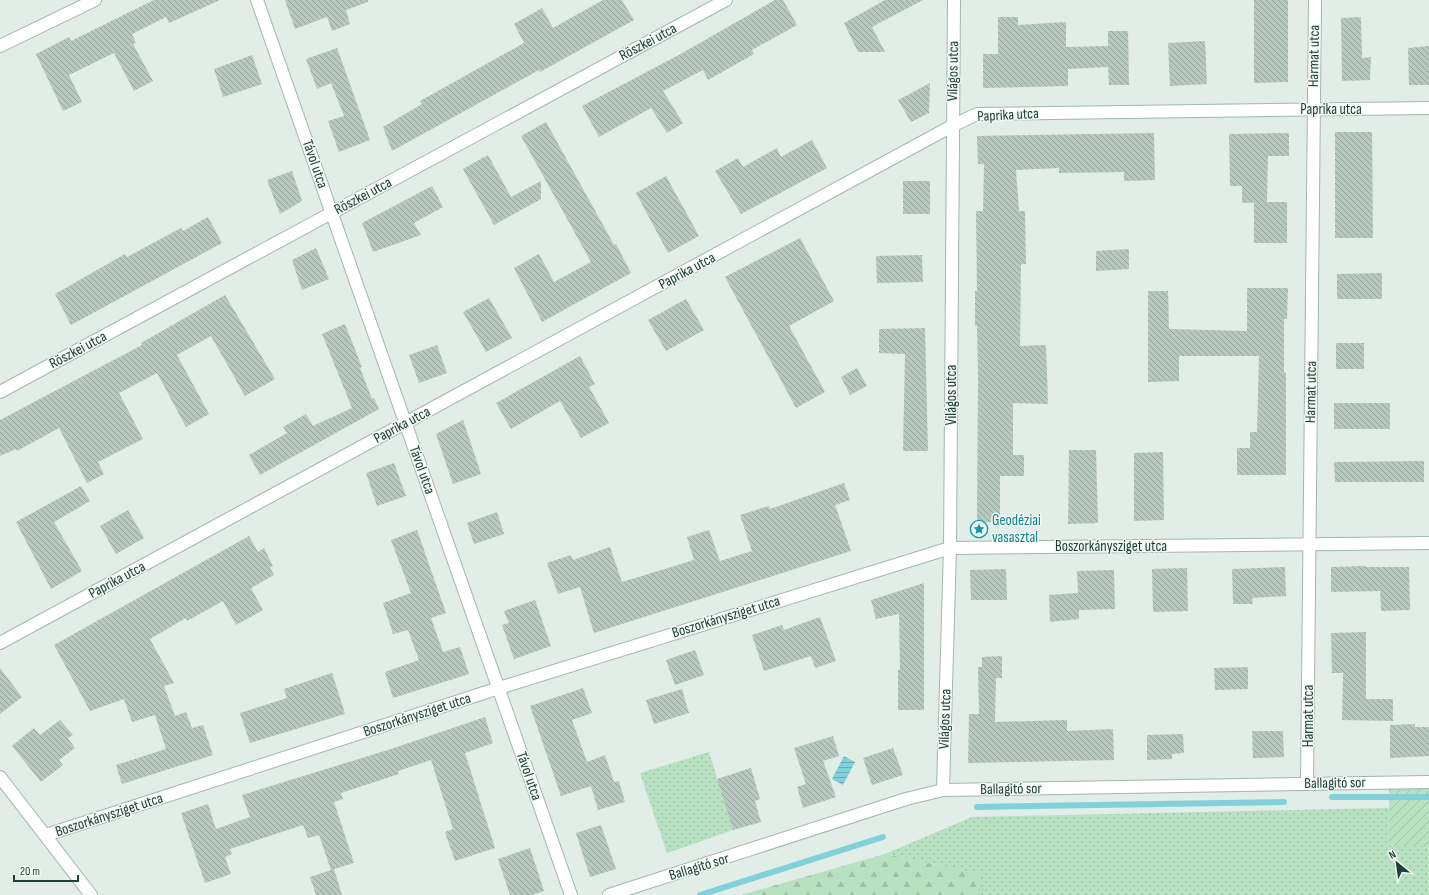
<svg xmlns="http://www.w3.org/2000/svg" width="1429" height="895" font-family="'Sofia Sans Condensed',sans-serif">
<style>
.grass{fill:url(#grass-dots)}
.forest{fill:url(#forest-firs)}
.garden{fill:url(#garden-furrows)}
.water{fill:url(#water-rules)}
.lines{fill:none;stroke-linecap:round;stroke-linejoin:round}
.stream{stroke:#82d0d9;stroke-width:6}
.building{fill:url(#building-back-hatch)}
.minor-casing{stroke:#a3b6ae;stroke-width:14}
.minor{stroke:#fff;stroke-width:12}
.labels{text-anchor:middle;dominant-baseline:central;stroke-width:3;stroke-linejoin:round;paint-order:stroke}
.street-label{font-size:15px;fill:#1f4036;stroke:#f2f9f5}
.culture-label{font-size:15px;fill:#0d838f;stroke:#f2f9f5;text-anchor:start}
</style>
<defs>
<pattern id="grass-dots" width="8" height="8" patternUnits="userSpaceOnUse"><rect width="8" height="8" fill="#b7e1c0"/><path d="M2 2h.1M6 6h.1" fill="none" stroke="#9dc2a6" stroke-width="1.8" stroke-linecap="round"/></pattern>
<pattern id="forest-firs" width="22" height="20" patternUnits="userSpaceOnUse"><rect width="22" height="20" fill="#b7e1c0"/><path d="M5 1l3.5 6h-7zM16 11l3.5 6h-7z" fill="#9dc2a6"/></pattern>
<pattern id="garden-furrows" width="10" height="10" patternUnits="userSpaceOnUse"><rect width="10" height="10" fill="#b7e1c0"/><path d="M-1 1l2-2M0 10L10 0M9 11l2-2" fill="none" stroke="#9dc2a6"/></pattern>
<pattern id="water-rules" width="6" height="5" patternUnits="userSpaceOnUse"><rect width="6" height="5" fill="#82d0d9"/><path d="M0 2.5h6" fill="none" stroke="#6aaab1"/></pattern>
<pattern id="building-back-hatch" width="6" height="6" patternUnits="userSpaceOnUse"><rect width="6" height="6" fill="#b6c8c0"/><path d="M-1 5l2 2M0 0l6 6M5-1l2 2" fill="none" stroke="#93a49d"/></pattern>
</defs>
<rect width="100%" height="100%" fill="#e1ede7"/>
<g class="grass">
<path d="M709,752L733,830L667,853L640,773Z"/>
<path d="M1429,807V895H977L980,874L885,854L972,817Z"/>
</g>
<path class="forest" d="M885,854L980,874L977,895H741Z"/>
<rect class="garden" x="1389" y="789" width="40" height="57"/>
<path class="water" d="M844,756L855,762L843,785L832,779Z"/>
<g class="lines">
<g class="stream">
<path d="M1332,797H1429"/>
<path d="M977,807L1284,802"/>
<path d="M700,895L883,837"/>
</g>
</g>
<g class="building">
<path d="M154,0H220L169,23L166,17L132,34L136,43L133,44L153,81L134,91L114,53L69,75L82,102L63,111L36,54L69,37L71,41Z"/>
<path d="M285,0H368V2L346,10L350,24L332,31L327,17L295,29Z"/>
<path d="M603,0H622L634,20L540,72L539,70L392,151L383,127L422,104L420,101L524,43L514,24L542,8L553,28Z"/>
<path d="M775,0H783L797,25L752,50L754,54L708,80L703,70L663,91L683,123L667,133L651,108L599,137L582,106L677,56Z"/>
<path d="M885,0H923L872,27L885,52H858L844,23Z"/>
<path d="M1254,0H1288V82L1254,83Z"/>
<path d="M998,17H1018V25L1066,22V47L1108,46V31H1128L1129,85H1109L1108,67L1068,69V86L983,88V54H998Z"/>
<path d="M1361,17L1362,58L1371,57L1370,80L1342,81L1341,18Z"/>
<path d="M1205,41L1207,84L1170,86L1168,43Z"/>
<path d="M1429,46V85H1409L1408,48Z"/>
<path d="M337,48L370,140L339,152L328,121L344,116L331,83L317,89L306,59Z"/>
<path d="M252,55L262,84L223,97L214,69Z"/>
<path d="M930,83L929,113L911,122L898,100Z"/>
<path d="M546,122L614,245L616,244L631,273L542,322L514,268L539,254L554,282L591,262L521,136Z"/>
<path d="M1335,132H1372L1373,238H1335Z"/>
<path d="M1154,133L1155,180L1124,181V172L1059,173V168L1016,170L1019,211H1025L1026,264H1021L1020,346L1046,345L1048,404L1013,403V455H1024V476H1000V522H977L978,377L977,326H975V291H977L976,211H983L984,164H978L977,136Z"/>
<path d="M1289,133V156H1268L1267,202L1242,203V186H1230L1229,134Z"/>
<path d="M812,140L827,168L741,214L715,171L738,158L743,167L777,148L781,157Z"/>
<path d="M488,155L511,197L541,181V199L494,225L463,169Z"/>
<path d="M292,171L302,201L280,214L267,180Z"/>
<path d="M666,176L699,236L668,253L636,193Z"/>
<rect x="903" y="181" width="27" height="33"/>
<path d="M432,186L443,207L414,223L421,235L373,252L362,223Z"/>
<rect x="1254" y="202" width="33" height="41"/>
<path d="M208,217L222,243L71,325L55,294L125,254L127,257L181,228L183,231Z"/>
<path d="M800,238L834,301L789,326L825,392L796,408L725,277Z"/>
<path d="M316,248L329,279L302,290L292,260Z"/>
<path d="M1129,249V269L1096,271V251Z"/>
<path d="M922,255L923,282L877,283L876,256Z"/>
<path d="M1382,273V299H1337V274Z"/>
<path d="M1247,288H1288L1287,319H1284V373H1286V475H1237V448H1250V432H1257L1259,356H1179V381L1148,382V291H1168L1169,329L1247,331Z"/>
<path d="M225,295L275,379L245,396L211,336L177,355L209,414L186,427L157,373L119,393L143,439L98,462L104,474L87,483L59,428L17,451L16,449L0,456V420L142,345L141,343Z"/>
<path d="M489,298L512,338L486,352L463,312Z"/>
<path d="M686,299L704,330L666,351L648,320Z"/>
<path d="M345,324L362,367L360,368L372,399L374,398L379,409L260,475L249,455L287,433L283,427L306,414L313,426L352,408L322,334Z"/>
<path d="M925,328L928,451H903L905,354L879,353V329Z"/>
<rect x="1336" y="343" width="28" height="26"/>
<path d="M437,345L447,373L419,383L409,355Z"/>
<path d="M580,356L595,384L589,387L609,423L581,438L560,401L511,429L496,403Z"/>
<path d="M857,368L867,386L850,395L841,377Z"/>
<rect x="1334" y="403" width="56" height="26"/>
<path d="M463,420L481,474L453,484L436,434Z"/>
<path d="M1069,450H1096L1098,523L1068,524Z"/>
<path d="M1163,452L1164,520L1134,521V453Z"/>
<path d="M1424,461V482H1335L1334,462Z"/>
<path d="M394,463L406,496L377,506L366,473Z"/>
<path d="M844,483L850,500L835,505L851,551L594,633L580,587L558,594L547,563L571,555L573,560L610,547L622,582L694,560L687,537L709,530L720,561L752,551L740,515L769,506L770,509Z"/>
<path d="M81,486L90,501L54,522L82,571L51,589L16,522Z"/>
<path d="M128,510L144,538L116,554L100,526Z"/>
<path d="M497,512L504,534L474,544L467,523Z"/>
<path d="M417,530L446,613L431,618L443,652L460,647L469,674L393,698L385,672L419,660L408,630L393,634L383,603L411,593L391,540Z"/>
<path d="M249,536L258,552L264,548L273,566L270,567L274,575L251,588L263,610L236,625L223,601L187,621L186,618L150,639L174,683L164,686L175,716L186,712L192,728L203,725L213,755L122,784L116,765L166,749L155,715L132,722L124,699L90,711L54,645Z"/>
<path d="M1366,566V567H1409L1410,610L1381,611L1380,591L1331,592V567Z"/>
<path d="M1285,567L1286,596L1252,598L1253,604H1233L1232,569Z"/>
<path d="M1187,568L1188,611L1153,612L1152,569Z"/>
<path d="M1006,569L1007,600H971L970,570Z"/>
<path d="M1114,570L1115,609L1079,610V619L1050,622L1049,595L1078,593L1077,571Z"/>
<path d="M924,583V710H898V670H900L899,614L876,619L871,600Z"/>
<path d="M535,600L551,646L514,659L502,625L509,623L504,611Z"/>
<path d="M820,617L836,661L815,668L811,656L764,671L752,635L782,625L784,630Z"/>
<path d="M1366,632V699H1393V721L1342,720L1343,673H1332L1331,633Z"/>
<path d="M695,650L704,675L675,685L666,660Z"/>
<path d="M1002,656V678H996L995,722L1067,720V731L1113,729L1114,760L968,763L969,714H979L978,667H982V657Z"/>
<path d="M1248,667V689L1215,690L1214,668Z"/>
<path d="M0,668L22,697L0,714Z"/>
<path d="M332,673L345,714L250,743L240,713L287,698L284,689Z"/>
<path d="M583,688L592,713L572,720L587,762L605,755L614,782L619,781L625,802L598,810L591,786L561,796L530,706Z"/>
<path d="M682,689L689,713L654,724L646,700Z"/>
<path d="M485,717L493,743L465,753L495,848L455,861L445,832L453,829L431,760L398,771L399,774L341,793L343,799L334,802L354,863L334,869L342,895H316L310,877L331,870L319,835L308,838L303,825L230,849L232,854L225,857L231,874L205,883L181,813L208,804L216,829L250,817L242,795L391,749Z"/>
<path d="M60,720L73,735L68,738L75,748L59,760L63,765L41,782L12,746L34,728L40,735Z"/>
<path d="M1415,724V727H1429V756L1390,758V725Z"/>
<path d="M1252,731H1283L1284,757L1253,758Z"/>
<path d="M1183,734L1184,753L1172,754V759L1147,760V735Z"/>
<path d="M833,736L839,756L823,761L836,797L803,808L797,787L806,784L794,748Z"/>
<path d="M893,748L903,775L872,785L863,758Z"/>
<path d="M751,768L760,799L755,801L761,822L733,830L717,779Z"/>
<path d="M601,825L616,869L590,877L576,833Z"/>
<path d="M530,848L544,891L532,895H510L498,859Z"/>
</g>
<g class="lines">
<defs>
<g id="minor">
<path d="M257,0L571,895"/>
<path d="M0,46L95,0"/>
<path d="M0,392L726,0"/>
<path d="M0,643L952,126L977,114L1429,108"/>
<path d="M0,777L91,895"/>
<path d="M1307,784L1315,0"/>
<path d="M943,790L950,548L954,0"/>
<path d="M46,835L499,688L950,548L1429,543"/>
<path d="M609,895L906,799L943,790L1429,782"/>
</g>
</defs>
<use href="#minor" class="minor-casing"/>
<use href="#minor" class="minor"/>
</g>
<defs>
<symbol id="sight-ring" viewBox="-11 -11 22 22"><circle r="9.5" fill="#f2f9f5" stroke="#0f9aa8" stroke-width="1.5"/><path d="M0-6L1.8-2.2L6-1.7L2.9 1.2L3.7 5.4L0 3.3L-3.7 5.4L-2.9 1.2L-6-1.7L-1.8-2.2Z" fill="#0f9aa8"/></symbol>
</defs>
<g fill-rule="evenodd">
<use href="#sight-ring" x="969" y="519" width="20" height="20"/>
</g>
<g class="labels">
<g class="street-label">
<text transform="translate(648 42) rotate(-28)">Röszkei utca</text>
<text transform="translate(1314 56) rotate(-89)">Harmat utca</text>
<text transform="translate(953 71) rotate(-89)">Világos utca</text>
<text x="1331" y="109">Paprika utca</text>
<text transform="translate(1008 115) rotate(-3)">Paprika utca</text>
<text transform="translate(315 164) rotate(71)">Távol utca</text>
<text transform="translate(363 196) rotate(-28)">Röszkei utca</text>
<text transform="translate(687 271) rotate(-28)">Paprika utca</text>
<text transform="translate(78 350) rotate(-28)">Röszkei utca</text>
<text transform="translate(1311 392) rotate(-89)">Harmat utca</text>
<text transform="translate(951 395) rotate(-90)">Világos utca</text>
<text transform="translate(402 425) rotate(-28)">Paprika utca</text>
<text transform="translate(422 470) rotate(70)">Távol utca</text>
<text x="1111" y="546">Boszorkánysziget utca</text>
<text transform="translate(117 580) rotate(-28)">Paprika utca</text>
<text transform="translate(726 617) rotate(-17)">Boszorkánysziget utca</text>
<text transform="translate(417 715) rotate(-18)">Boszorkánysziget utca</text>
<text transform="translate(1308 716) rotate(-90)">Harmat utca</text>
<text transform="translate(945 719) rotate(-88)">Világos utca</text>
<text transform="translate(529 776) rotate(71)">Távol utca</text>
<text transform="translate(1335 783) rotate(-1)">Ballagitó sor</text>
<text transform="translate(1011 789) rotate(-1)">Ballagitó sor</text>
<text transform="translate(109 815) rotate(-18)">Boszorkánysziget utca</text>
<text transform="translate(699 867) rotate(-17)">Ballagitó sor</text>
</g>
<g class="culture-label">
<text x="992" y="520">Geodéziai<tspan x="992" dy="17">vasasztal</tspan></text>
</g>
</g>
<g transform="translate(1397 863) rotate(331)" stroke="#f2f9f5" stroke-width="3" paint-order="stroke">
<path d="M0-3L7 15L0 10L-7 15Z" fill="#1f4036"/>
<text y="-6" font-size="11" font-weight="bold" text-anchor="middle" fill="#1f4036">N</text>
</g>
<path d="M14 875v6h64v-6" fill="none" stroke="#1f4036" stroke-width="2"/>
<text x="20" y="875" font-size="12" fill="#1f4036" stroke="#f2f9f5" stroke-width="3" paint-order="stroke">20 m</text>
</svg>
